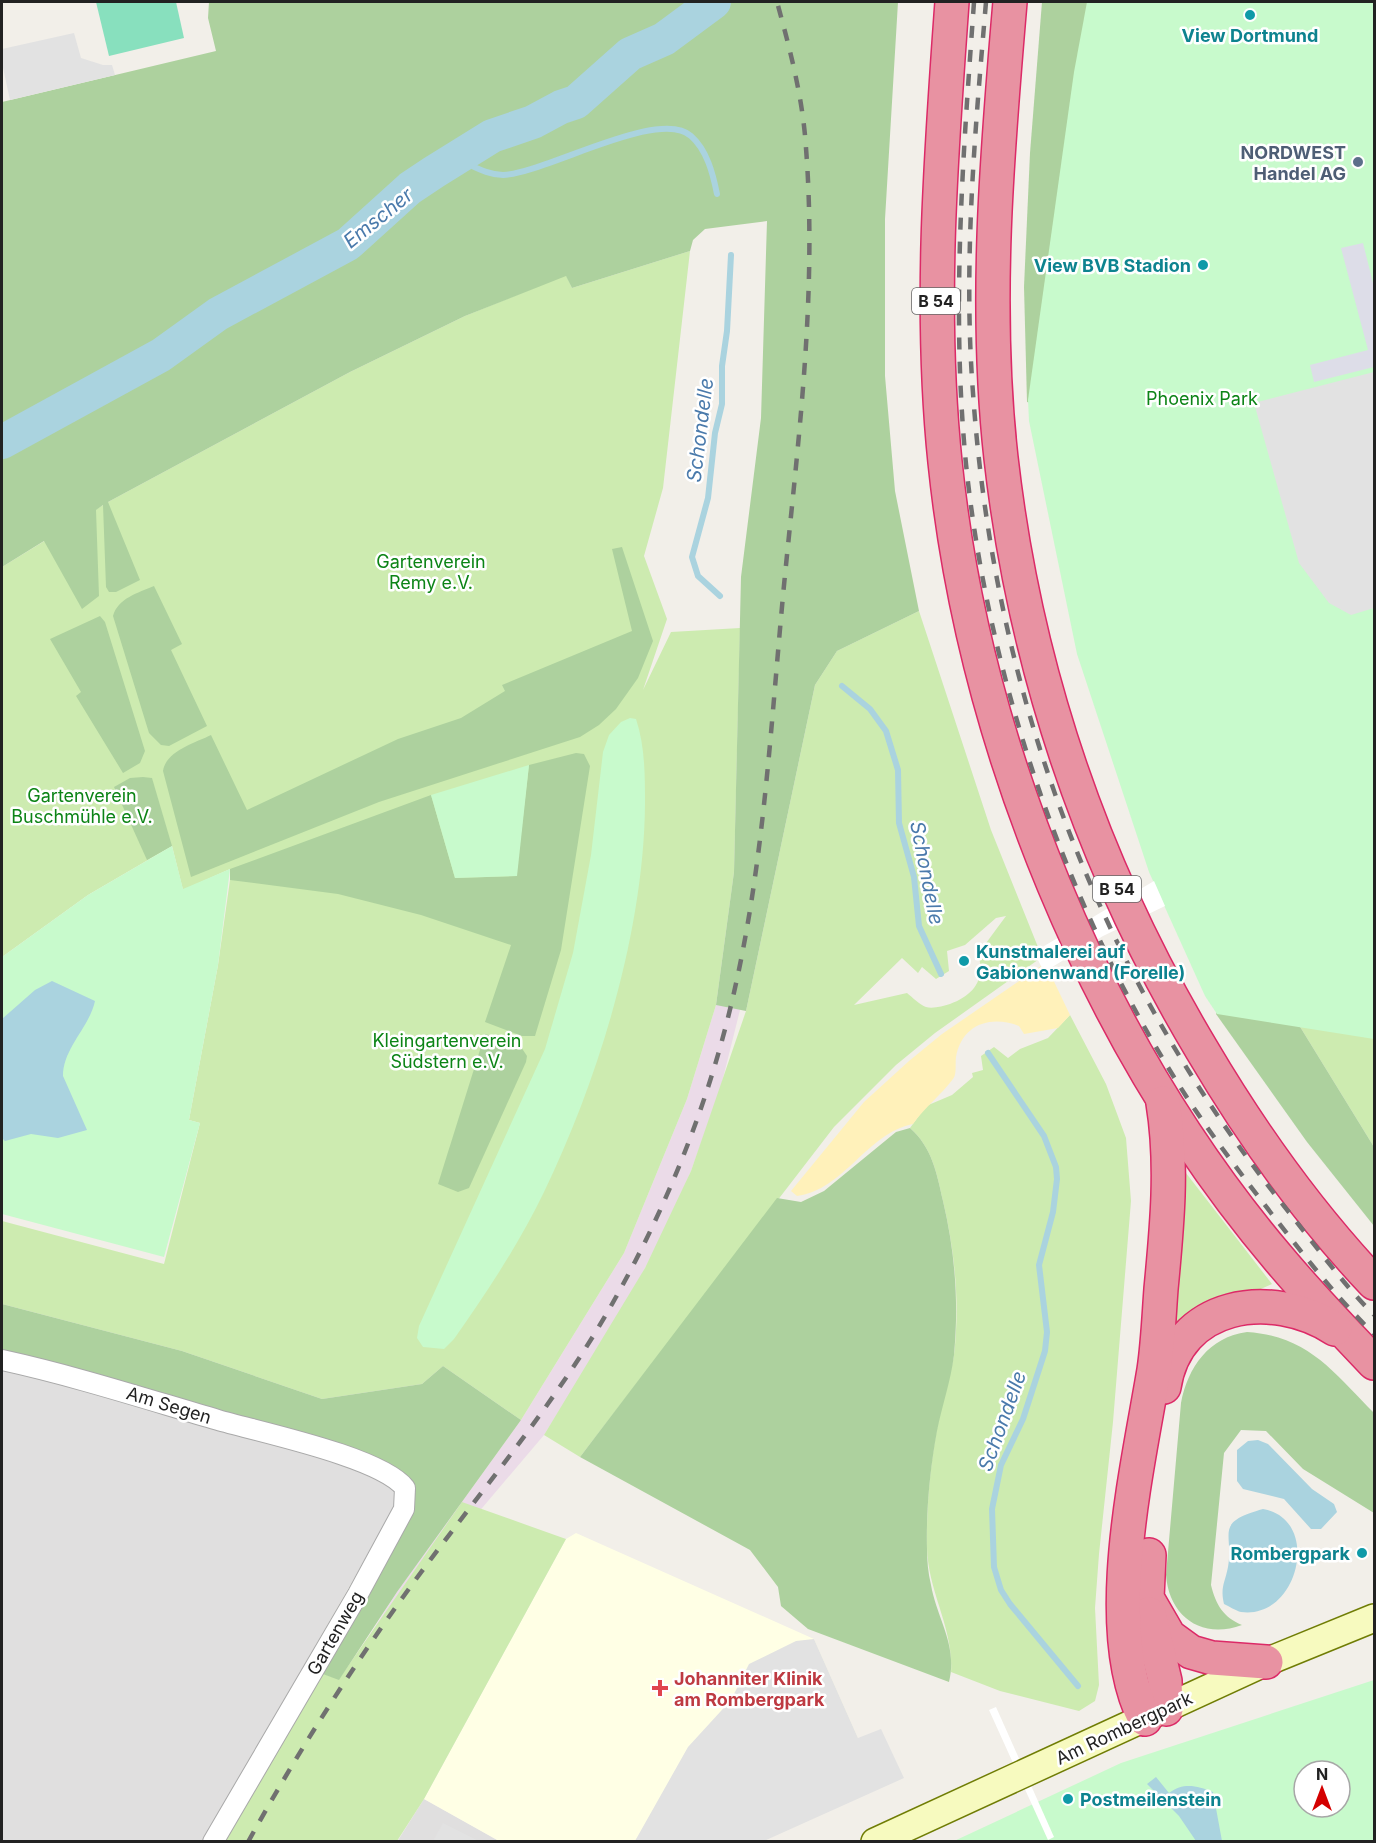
<svg xmlns="http://www.w3.org/2000/svg" width="1376" height="1843" font-family="Inter,sans-serif">
<style>
.residential{fill:#e0dfdf}
.industrial{fill:#ebdbe8}
.education{fill:#ffffe5}
.grass{fill:#cdebb0;fill-rule:evenodd}
.forest{fill:#add19e}
.sand{fill:#fff1ba}
.park{fill:#c8facc;fill-rule:evenodd}
.pitch{fill:#88e0be}
.parking{fill:#e2e2e2}
.plaza{fill:#dddde8}
.water{fill:#aad3df}
.pier{fill:#fff}
.lines{fill:none;stroke-linecap:round;stroke-linejoin:round}
.stream{stroke:#aad3df;stroke-width:6}
.river{stroke:#aad3df;stroke-width:34}
.street-casing{stroke:#a9a9a9;stroke-width:22}
.secondary-casing{stroke:#707d05;stroke-width:30}
.highway-casing{stroke:#dc2a67;stroke-width:36}
.street{stroke:#fff;stroke-width:20}
.secondary{stroke:#f7fabf;stroke-width:27}
.highway{stroke:#e892a2;stroke-width:33}
.rail{stroke:#707070;stroke-width:4.5;stroke-dasharray:12 12;stroke-linecap:butt}
.culture-dot{fill:#0f9aa8;stroke:#fff;stroke-width:2}
.service-dot{fill:#5c6f8a;stroke:#fff;stroke-width:2}
.health-dot{fill:#e0444e;stroke:#fff;stroke-width:2}
.labels{text-anchor:middle;dominant-baseline:central;stroke-width:5;stroke-linejoin:round;paint-order:stroke}
.shield{fill:#fff;stroke:#646464;stroke-width:1.5}
.shield-label{font-size:16px;font-weight:bold;fill:#222}
.culture-label{font-size:18px;font-weight:bold;fill:#0d838f;stroke:#fff;text-anchor:end}
.service-label{font-size:18px;font-weight:bold;fill:#4e5e75;stroke:#fff;text-anchor:end}
.park-label{font-size:18px;fill:#0c8416;stroke:#fff}
.street-label{font-size:18px;fill:#222;stroke:#fff}
.health-label{font-size:18px;font-weight:bold;fill:#be3a42;stroke:#fff;text-anchor:start}
.water-label{font-size:20px;font-style:italic;fill:#4a7aab;stroke:#fff}
</style>
<rect width="100%" height="100%" fill="#f2efe9"/>
<g class="residential">
<path d="M2,1364L219,1424L389,1480L399,1500L203,1841L2,1842Z"/>
<path d="M424,1799L499,1841L397,1842Z"/>
</g>
<path class="industrial" d="M796,2L747,982L720,1090L691,1171L666,1227L626,1305L544,1435L444,1553L238,1842L397,1592L521,1420L624,1253L687,1099L716,1005L743,899Z"/>
<path class="education" d="M576,1533L814,1639L858,1738L637,1838L635,1841H499L424,1799L566,1539Z"/>
<g class="grass">
<path d="M690,251L663,488L644,556L667,619L643,690L671,632L740,628L734,872L716,1005L687,1099L624,1253L521,1420L443,1366L422,1384L322,1399L182,1351L2,1304V1221L164,1264L200,1123L189,1120L218,965L230,880V869L183,890L172,846L88,895L2,957V567L108,502L350,372L465,316L566,275L572,288Z"/>
<path d="M919,611L991,830L1042,957L935,1033L896,1065L834,1127L580,1457L544,1435L645,1268L691,1171L746,1011L815,685L837,651ZM1006,916L978,954C986,979 974,995 950,1004C943,1006 933,1009 926,1007C920,1005 912,997 907,993L854,1005L902,958L918,973L922,967L936,979L949,971L947,951L965,945L996,918Z"/>
<path d="M1259,960L1374,995V1147Z"/>
<path d="M1070,1015L1106,1084L1126,1138L1131,1201L1113,1422L1099,1554L1095,1608L1099,1685L1095,1701L1079,1711L1000,1691L951,1672C954,1629 928,1592 927,1548C926,1499 932,1447 943,1399C946,1384 952,1370 954,1355C960,1303 955,1252 943,1201C937,1174 932,1147 910,1128L926,1106L952,1095L973,1077L972,1073L983,1070L981,1056L994,1047L1008,1058L1020,1049L1048,1038Z"/>
<path d="M1179,1164L1272,1284L1164,1332Z"/>
<path d="M462,1502L566,1539L424,1799L397,1841L210,1842L320,1673L339,1679Z"/>
</g>
<g class="forest">
<path d="M209,2H898L885,219V376L895,491L919,611L837,651L815,685L746,1011L716,1005L734,872L741,577L761,418L767,221L705,229L693,240L690,251L572,288L566,276L465,316L350,372L108,502L140,580L116,592H109L106,587L103,505L96,510L99,596L82,609L44,541L2,567V102L216,51L208,18Z"/>
<path d="M1042,2H1129L1095,421L1027,402L1024,287L1030,153Z"/>
<path d="M622,547L653,641L638,678L616,709L599,725L580,737L379,802L191,877L163,771C166,751 195,743 211,735L247,810L398,739L461,718L505,691L502,685L632,631L612,549Z"/>
<path d="M154,586L182,644L171,650L207,726L169,746L161,745L149,733L113,616C118,598 138,593 154,586Z"/>
<path d="M100,616L105,622L145,751L140,763L123,773L76,696L81,692L50,639Z"/>
<path d="M576,753L584,754L590,766L561,950L535,1036H522L485,1022L511,945L421,915L338,894L230,880V869L431,795L455,878L516,876L529,765Z"/>
<path d="M143,777L152,778L172,846L147,860L114,787L130,778Z"/>
<path d="M1240,946L1259,960L1374,1147V1226L1307,1142L1216,1014Z"/>
<path d="M485,1034L519,1044L527,1056L526,1062L469,1188L458,1192L438,1184Z"/>
<path d="M910,1128C932,1147 937,1174 943,1201C955,1252 959,1302 954,1355C951,1380 942,1406 937,1431C930,1469 926,1510 927,1549C927,1560 928,1573 931,1585C937,1619 958,1645 949,1682L808,1629L781,1606L778,1587L750,1550L580,1457L777,1198L801,1202L824,1191L896,1132Z"/>
<path d="M2,1304L182,1351L322,1399L422,1384L443,1366L521,1420L397,1592L339,1680L320,1673L387,1560L407,1477L2,1352Z"/>
<path d="M1247,1332C1309,1336 1334,1373 1374,1413V1513L1303,1469L1266,1431L1241,1430L1224,1453L1211,1585C1216,1605 1223,1617 1242,1625C1201,1640 1169,1616 1166,1575L1181,1403C1188,1367 1209,1337 1247,1332Z"/>
</g>
<path class="sand" d="M1041,966L1044,971L1048,969L1070,1015L1058,1028L1024,1034L1019,1026C991,1015 962,1024 956,1057C955,1064 957,1074 953,1079C941,1095 925,1107 913,1124C867,1133 844,1190 797,1196L791,1191L864,1102L909,1061L942,1034Z"/>
<g class="park">
<path d="M1087,2H1374V1039L1217,1014L1205,996L1149,872L1077,654L1029,421L1028,400L1074,72Z"/>
<path d="M630,718L636,719C645,746 645,775 645,804C644,931 599,1078 544,1192C519,1244 487,1292 454,1339L444,1349L423,1347L417,1338L419,1326L545,1049L573,953L591,855L603,752L609,735L621,722Z"/>
<path d="M529,765L517,876L455,878L431,795Z"/>
<path d="M172,846L183,889L230,869L218,965L189,1120L200,1123L164,1257L2,1214V957L88,895Z"/>
<path d="M1374,1680V1841L952,1842L1121,1763ZM1304,1771H1340V1807H1304Z"/>
</g>
<path class="pitch" d="M96,2H176L184,38L109,56Z"/>
<g class="parking">
<path d="M74,33L81,58L103,65H112L115,75L10,100L2,63V49Z"/>
<path d="M1374,372V608L1351,615L1329,603L1299,563L1254,403Z"/>
<path d="M814,1639L858,1738L881,1729L904,1778L764,1841H635L688,1747L731,1700L749,1664L796,1641Z"/>
<path d="M443,1823L479,1841H433Z"/>
</g>
<path class="plaza" d="M1363,243L1374,287V367L1314,382L1310,365L1368,350L1341,248Z"/>
<g class="water">
<path d="M52,981L95,1001C89,1028 63,1048 63,1076L87,1130L58,1138L31,1134L5,1141L2,1138V1019L35,990Z"/>
<path d="M1258,1440L1268,1444L1312,1489L1334,1504L1337,1512L1321,1529H1311L1284,1499L1243,1489L1237,1481V1450L1248,1441Z"/>
<path d="M1263,1509C1322,1519 1299,1620 1241,1612C1236,1611 1229,1606 1224,1604C1220,1587 1225,1583 1228,1567C1234,1532 1213,1523 1263,1509Z"/>
<path d="M1156,1777L1169,1793C1184,1782 1197,1786 1213,1792L1222,1841H1196L1179,1816L1147,1784Z"/>
</g>
<g class="pier">
<path d="M1154,881L1165,906L1103,936L1044,972L1034,952Z"/>
<path d="M996,1707L1054,1837L1048,1840L989,1710Z"/>
</g>
<g class="lines">
<g class="stream">
<path d="M456,159C472,165 486,175 503,175C546,173 660,107 691,136C707,150 713,174 717,194"/>
<path d="M720,596L698,576L692,557L708,498L715,433L722,404V366L727,331L731,255"/>
<path d="M842,686L870,709L886,731L898,770L899,823L914,877L919,926L941,974"/>
<path d="M988,1053L1044,1136L1056,1167L1057,1179L1053,1212L1039,1265L1047,1332L1045,1351L1023,1419L1001,1465L992,1509L994,1567L1001,1590L1010,1604L1078,1686"/>
</g>
<path class="river" d="M2,442L161,355L218,314L348,244L410,188L434,172L492,136L533,122L561,107L576,102L630,54L664,39L714,2"/>
<defs>
<path id="street" d="M2,1360C75,1376 146,1399 218,1420C259,1432 381,1457 405,1488L404,1509L358,1594L213,1842"/>
<path id="secondary" d="M875,1842L1266,1662L1374,1618"/>
<g id="highway">
<path d="M952,2C941,155 929,308 945,462C974,744 1095,1042 1279,1259C1309,1295 1342,1329 1374,1363"/>
<path d="M1010,2C997,153 984,306 1001,458C1025,669 1093,868 1202,1050C1251,1133 1308,1213 1374,1283"/>
<path d="M1164,1387C1177,1302 1271,1288 1335,1329"/>
<path d="M1149,1555L1147,1598L1169,1636L1191,1652L1212,1658L1266,1662"/>
<path d="M1149,1614L1165,1681L1166,1709"/>
<path d="M1145,1719C1099,1629 1138,1467 1154,1370C1158,1343 1159,1316 1161,1289C1167,1227 1173,1164 1163,1103"/>
</g>
</defs>
<use href="#street" class="street-casing"/>
<use href="#secondary" class="secondary-casing"/>
<use href="#highway" class="highway-casing"/>
<use href="#street" class="street"/>
<use href="#secondary" class="secondary"/>
<use href="#highway" class="highway"/>
<g class="rail">
<path d="M974,2C963,156 951,310 966,464C988,680 1068,914 1186,1096C1212,1136 1241,1174 1271,1213C1303,1254 1336,1297 1374,1334"/>
<path d="M986,2C975,132 963,263 973,393C994,696 1098,974 1288,1211C1316,1246 1343,1284 1374,1315"/>
<path d="M248,1842C295,1757 347,1675 403,1597C474,1498 557,1404 616,1297C668,1204 708,1104 732,1001C765,862 771,717 785,575C799,434 817,291 806,148C803,99 790,49 777,2"/>
</g>
</g>
<g class="culture-dot">
<circle cx="1250" cy="15" r="6"/>
<circle cx="1203" cy="265" r="6"/>
<circle cx="964" cy="961" r="6"/>
<circle cx="1362" cy="1553" r="6"/>
<circle cx="1068" cy="1799" r="6"/>
</g>
<circle class="service-dot" cx="1358" cy="162" r="6"/>
<path class="health-dot" d="M657 1679h6v6h6v6h-6v6h-6v-6h-6v-6h6z"/>
<g class="labels">
<g class="shield">
<rect x="912" y="288" width="48" height="26" rx="4.5"/>
<rect x="1093" y="876" width="48" height="26" rx="4.5"/>
</g>
<g class="shield-label">
<text x="936" y="301">B 54</text>
<text x="1117" y="889">B 54</text>
</g>
<g class="culture-label">
<text x="1250" y="35" text-anchor="middle">View Dortmund</text>
<text x="1191" y="265">View BVB Stadion</text>
<text x="976" y="951" text-anchor="start">Kunstmalerei auf<tspan x="976" dy="21">Gabionenwand (Forelle)</tspan></text>
<text x="1350" y="1553">Rombergpark</text>
<text x="1080" y="1799" text-anchor="start">Postmeilenstein</text>
</g>
<g class="service-label">
<text x="1346" y="152">NORDWEST<tspan x="1346" dy="21">Handel AG</tspan></text>
</g>
<g class="park-label">
<text x="1202" y="398">Phoenix Park</text>
<text x="431" y="561">Gartenverein<tspan x="431" dy="21">Remy e.V.</tspan></text>
<text x="82" y="795">Gartenverein<tspan x="82" dy="21">Buschmühle e.V.</tspan></text>
<text x="447" y="1040">Kleingartenverein<tspan x="447" dy="21">Südstern e.V.</tspan></text>
</g>
<g class="street-label">
<text transform="translate(169 1405) rotate(17)">Am Segen</text>
<text transform="translate(335 1633) rotate(-60)">Gartenweg</text>
<text transform="translate(1124 1728) rotate(-25)">Am Rombergpark</text>
</g>
<g class="health-label">
<text x="674" y="1678">Johanniter Klinik<tspan x="674" dy="21">am Rombergpark</tspan></text>
</g>
<g class="water-label">
<text transform="translate(378 218) rotate(-39)">Emscher</text>
<text transform="translate(700 430) rotate(-83)">Schondelle</text>
<text transform="translate(927 873) rotate(79)">Schondelle</text>
<text transform="translate(1002 1421) rotate(-70)">Schondelle</text>
</g>
</g>
<rect width="1376" height="1843" fill="none" stroke="#222222" stroke-width="6"/>
<g transform="translate(1322 1789)"><circle r="28" fill="#ffffff" stroke="#a7a7a7" stroke-width="1.5"/>
<path d="M0-4.5L10 22L0 15L-10 22Z" fill="#d40000"/>
<text y="-9" font-size="16" font-weight="bold" text-anchor="middle" fill="#222222">N</text>
</g>
</svg>
